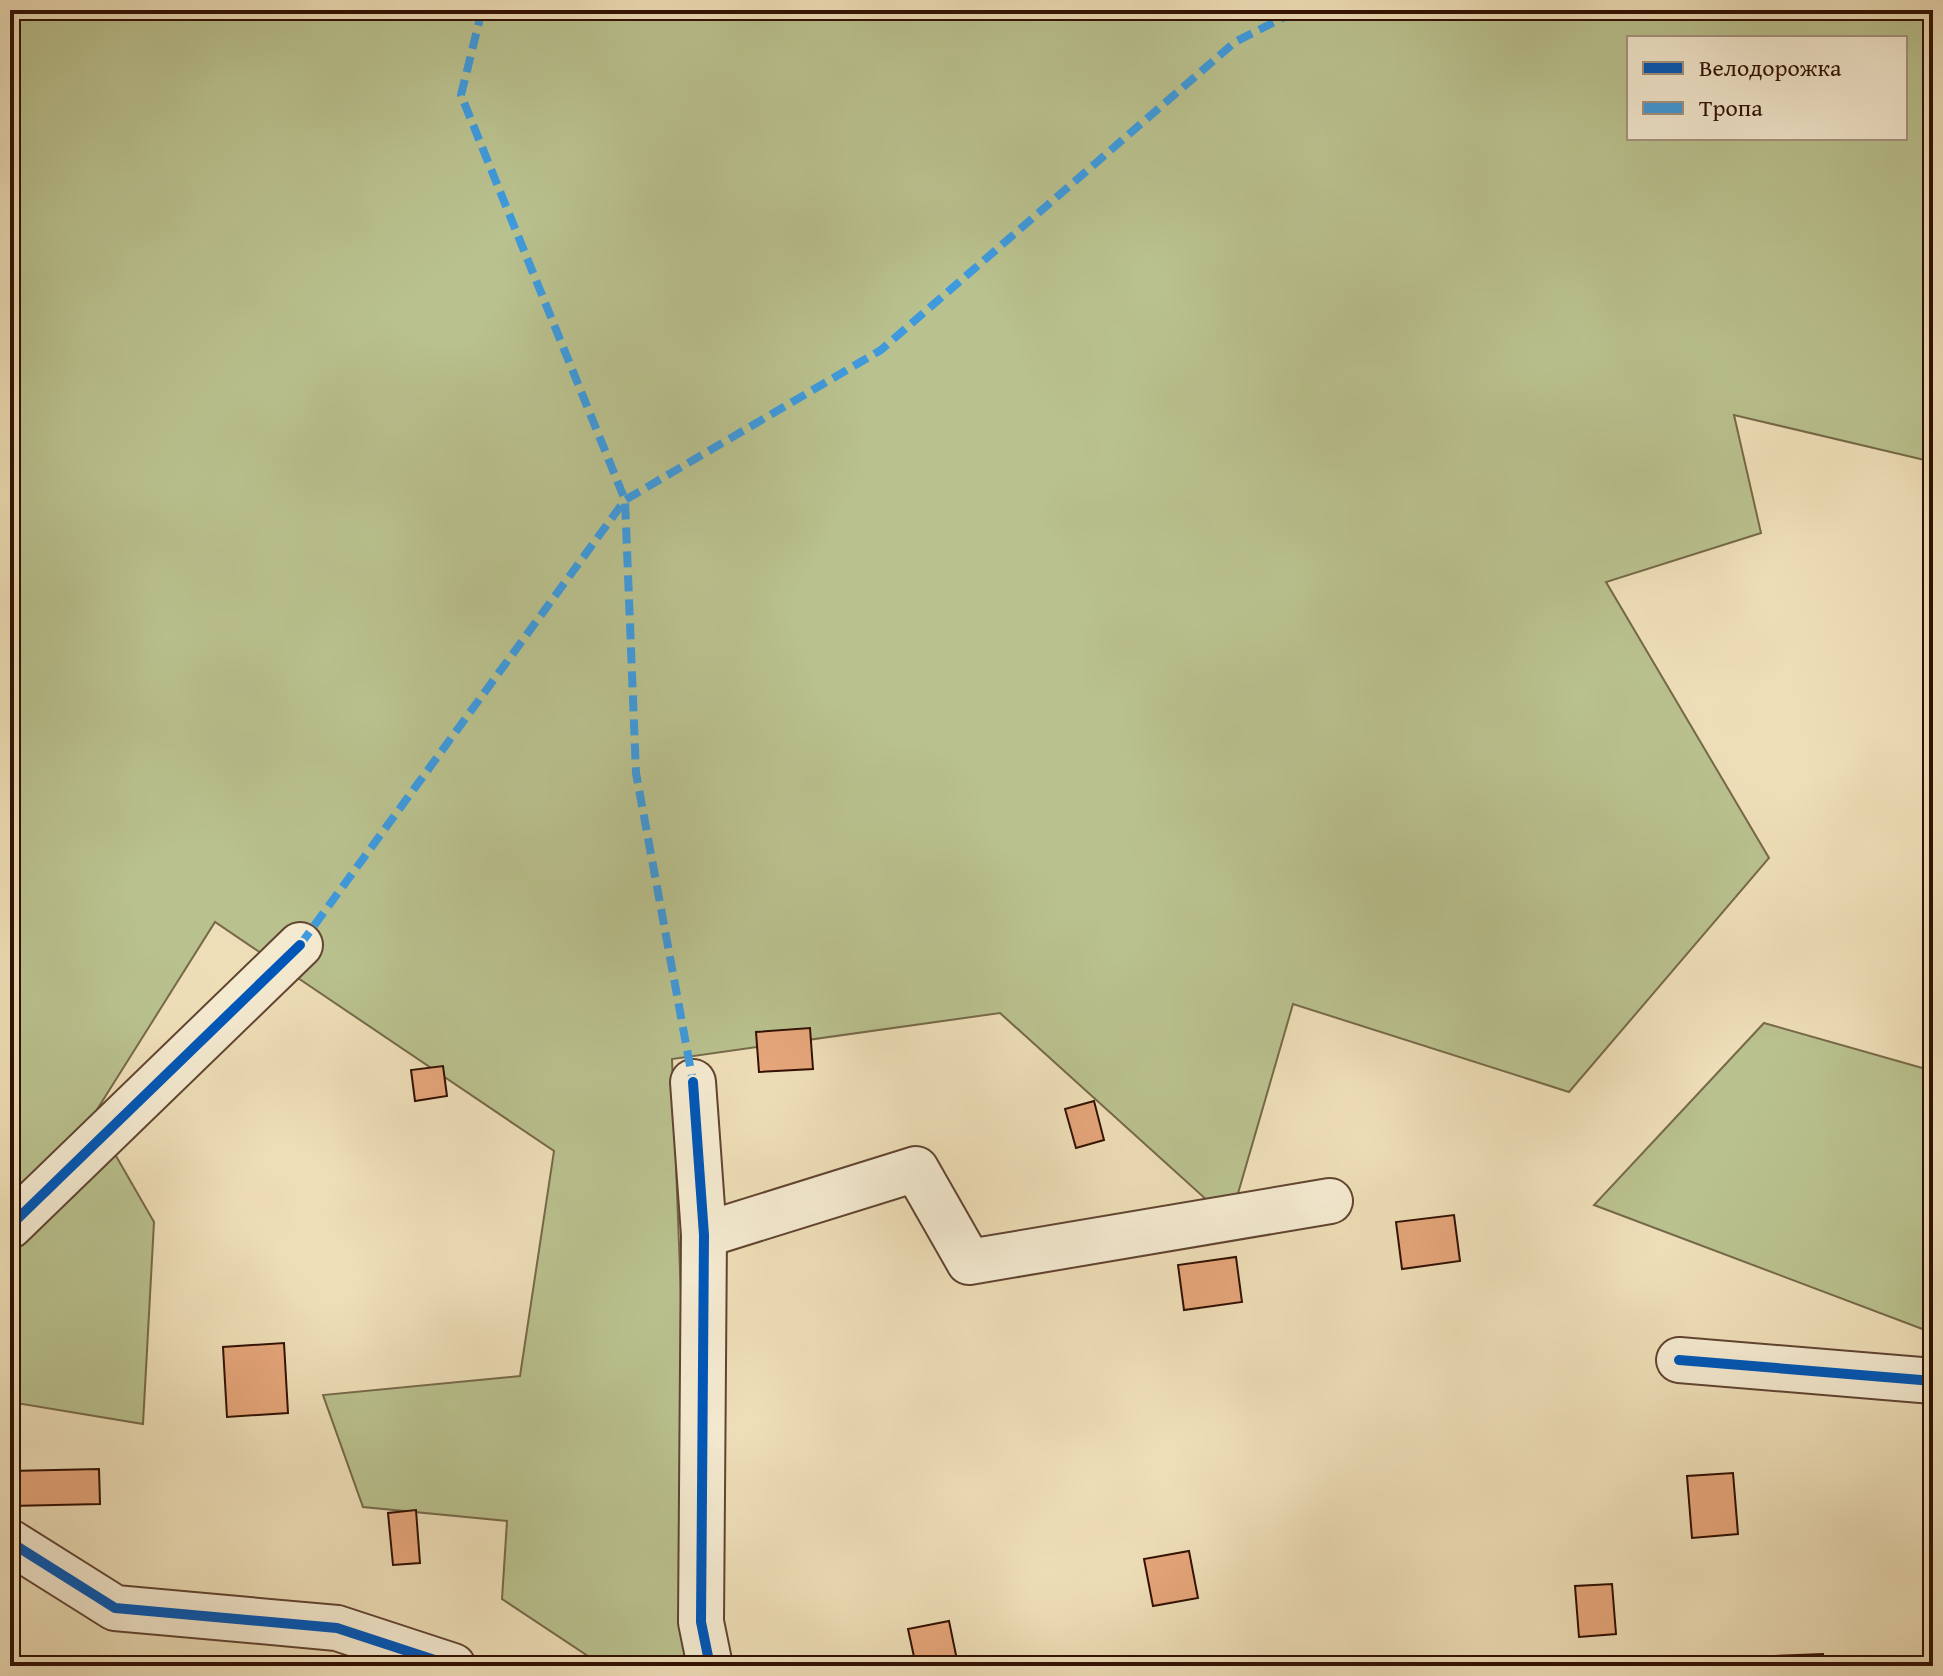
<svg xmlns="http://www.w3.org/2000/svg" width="1943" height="1676" font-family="'Gentium Book Plus',serif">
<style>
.green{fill:#b9c18e;stroke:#766949;stroke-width:2;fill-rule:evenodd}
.building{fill:#e5a67a;stroke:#321104;stroke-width:2}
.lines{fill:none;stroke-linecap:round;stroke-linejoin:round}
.minor-casing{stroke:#614431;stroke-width:48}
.minor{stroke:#f4ead0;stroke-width:44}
.quiet{stroke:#3e9add;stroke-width:8;stroke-dasharray:16 8;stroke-linecap:butt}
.cycleway-casing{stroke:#f4ead0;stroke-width:15}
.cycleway{stroke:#0057b8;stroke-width:10}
</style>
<rect width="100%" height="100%" fill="#eedeb7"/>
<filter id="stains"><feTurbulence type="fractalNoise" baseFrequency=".0025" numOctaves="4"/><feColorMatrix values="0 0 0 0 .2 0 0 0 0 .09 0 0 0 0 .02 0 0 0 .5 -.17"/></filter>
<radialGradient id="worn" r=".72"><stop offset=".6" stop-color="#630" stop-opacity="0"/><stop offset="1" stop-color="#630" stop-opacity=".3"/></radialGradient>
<g class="green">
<path d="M10,10H1933V462L1734,415L1761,533L1606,582L1769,858L1569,1092L1293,1004L1230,1221L1000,1013L672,1059L695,1666H603L502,1599L507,1521L363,1507L323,1395L520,1376L554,1151L215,922L93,1116L154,1222L143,1424L10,1402ZM1629,38H1905V138H1629Z"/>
<path d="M1764,1023L1933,1071V1333L1594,1205Z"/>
</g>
<g class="building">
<path d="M810,1028L813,1069L759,1072L756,1032Z"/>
<path d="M443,1066L447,1096L415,1101L411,1070Z"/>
<path d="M1094,1101L1104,1140L1076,1148L1065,1109Z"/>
<path d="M1454,1215L1460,1261L1402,1269L1396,1222Z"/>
<path d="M1236,1257L1242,1302L1184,1310L1178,1265Z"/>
<path d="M284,1343L288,1413L227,1417L223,1347Z"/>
<path d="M99,1469L100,1504L10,1506V1471Z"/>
<path d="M1733,1473L1738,1534L1692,1538L1687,1476Z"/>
<path d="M416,1510L420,1563L393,1565L388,1513Z"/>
<path d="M1189,1551L1198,1598L1153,1606L1144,1559Z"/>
<path d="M1612,1584L1616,1634L1579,1637L1575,1586Z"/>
<path d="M949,1621L957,1660L916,1666L908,1629Z"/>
<path d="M1823,1654L1824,1666H1775V1656Z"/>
</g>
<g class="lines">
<defs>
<g id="minor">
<path d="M693,1082L704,1235L701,1622L710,1666"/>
<path d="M10,1226L300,945"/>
<path d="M704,1235L916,1169L969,1262L1330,1201"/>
<path d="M1679,1360L1933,1381"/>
<path d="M10,1542L115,1608L337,1628L453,1666"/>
</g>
</defs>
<use href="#minor" class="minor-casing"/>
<use href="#minor" class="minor"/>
<g class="quiet">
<path d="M482,10L461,95L625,500L636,773L693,1082"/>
<path d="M300,945L625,500L881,350L1235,42L1298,10"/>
</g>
<defs>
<g id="cycleway">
<path d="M693,1082L704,1235L701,1622L710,1666"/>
<path d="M10,1226L300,945"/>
<path d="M1679,1360L1933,1381"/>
<path d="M10,1542L115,1608L337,1628L453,1666"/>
</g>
</defs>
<use href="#cycleway" class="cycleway-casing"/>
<use href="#cycleway" class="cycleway"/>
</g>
<rect width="1943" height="1676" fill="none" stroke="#eedeb7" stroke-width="40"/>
<rect x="12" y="12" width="1919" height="1652" fill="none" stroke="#321104" stroke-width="4"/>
<rect x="20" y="20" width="1903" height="1636" fill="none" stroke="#321104" stroke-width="2"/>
<rect x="1627" y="36" width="280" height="104" fill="#f4ead0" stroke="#a6937e" stroke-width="2"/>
<rect x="1643" y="62" width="40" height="12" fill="#0057b8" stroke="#a6937e" stroke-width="2"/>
<text x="1699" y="76" font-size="24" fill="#321104">Велодорожка</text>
<rect x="1643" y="102" width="40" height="12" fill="#3e9add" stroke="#a6937e" stroke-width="2"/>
<text x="1699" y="116" font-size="24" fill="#321104">Тропа</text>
<rect width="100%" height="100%" filter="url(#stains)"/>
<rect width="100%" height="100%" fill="url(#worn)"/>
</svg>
